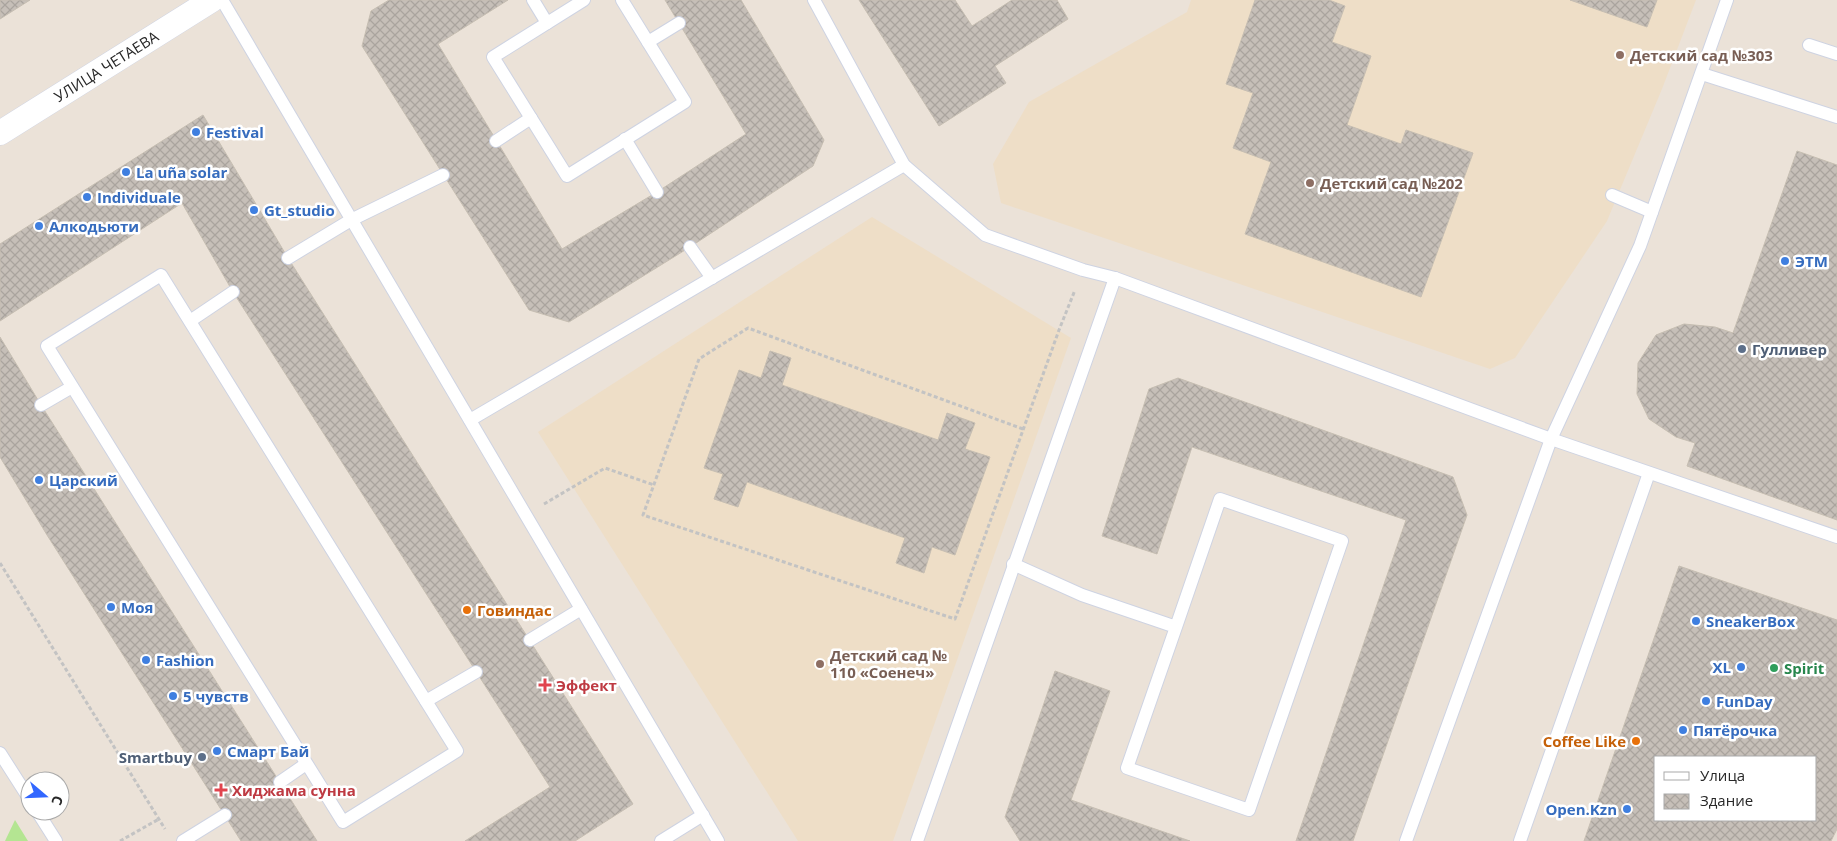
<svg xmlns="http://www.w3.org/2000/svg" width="1837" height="841" font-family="'Open Sans',sans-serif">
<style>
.education{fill:#eedec7}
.grass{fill:#b4e592}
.building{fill:url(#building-cross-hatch);stroke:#c6beb2;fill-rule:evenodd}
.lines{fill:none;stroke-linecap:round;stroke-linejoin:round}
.lane-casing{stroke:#ced3e2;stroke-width:14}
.street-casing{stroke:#ced3e2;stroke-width:25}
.path{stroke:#c3c3c3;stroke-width:3;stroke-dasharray:4 2.5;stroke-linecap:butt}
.lane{stroke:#fff;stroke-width:12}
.street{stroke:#fff;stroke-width:24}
.education-dot{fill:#8d6e63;stroke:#fff;stroke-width:2}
.shop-dot{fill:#3f7fe0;stroke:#fff;stroke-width:2}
.service-dot{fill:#5c6f8a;stroke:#fff;stroke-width:2}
.food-dot{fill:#e8710a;stroke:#fff;stroke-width:2}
.leisure-dot{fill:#2e9e5b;stroke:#fff;stroke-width:2}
.health-dot{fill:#e0444e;stroke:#fff;stroke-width:2}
.labels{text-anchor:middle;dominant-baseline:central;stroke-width:5;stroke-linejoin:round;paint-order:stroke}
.education-label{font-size:15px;font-weight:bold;fill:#785e54;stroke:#fff;text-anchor:start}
.street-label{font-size:15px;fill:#282828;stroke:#fff}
.shop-label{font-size:15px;font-weight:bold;fill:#366cbe;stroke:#fff;text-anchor:start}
.service-label{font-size:15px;font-weight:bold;fill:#4e5e75;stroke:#fff;text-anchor:start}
.food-label{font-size:15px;font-weight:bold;fill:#c56008;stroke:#fff;text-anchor:start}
.leisure-label{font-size:15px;font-weight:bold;fill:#27864d;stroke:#fff;text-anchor:start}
.health-label{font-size:15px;font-weight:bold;fill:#be3a42;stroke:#fff;text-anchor:start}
</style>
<defs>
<pattern id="building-cross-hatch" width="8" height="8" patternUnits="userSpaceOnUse" patternTransform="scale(1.25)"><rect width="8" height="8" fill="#c6bfb8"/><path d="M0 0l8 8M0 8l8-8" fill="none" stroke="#aaa49e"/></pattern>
</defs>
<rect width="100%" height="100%" fill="#ebe2d8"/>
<g class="education">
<path d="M1191,0H1696L1662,89L1607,221L1515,358L1490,369L1001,203L993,164L1029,102L1187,12Z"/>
<path d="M872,217L1071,338L893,841H798L538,432Z"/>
</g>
<path class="grass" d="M15,820L28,841H5Z"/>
<g class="building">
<path d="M0,0H30L0,19Z"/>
<path d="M389,0H508L438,44L562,249L657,192L746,134L665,0H741L824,140L813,166L690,247L569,322L529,310L362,46L371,11Z"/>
<path d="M859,0H955L972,26L1012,0H1057L1068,19L995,66L1006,83L939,126Z"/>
<path d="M1255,0H1329L1345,6L1332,42L1371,56L1347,125L1401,144L1406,130L1473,153L1421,297L1245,234L1271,162L1233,148L1253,93L1226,84Z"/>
<path d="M1570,0H1657L1647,27Z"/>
<path d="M203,115L288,258L633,804L575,841H465L550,787L233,292L182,203L0,321V244Z"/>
<path d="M1797,151L1837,165V520L1687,466L1695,443L1676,437L1649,419L1637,394L1638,363L1656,335L1684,324L1715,327L1733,333Z"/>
<path d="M0,337L41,405L317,841H241L47,535L0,457Z"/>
<path d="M770,351L791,358L782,385L938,440L947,413L975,423L965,449L990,457L955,555L932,547L924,573L896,563L905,538L747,482L738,507L714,499L723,474L704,468L739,370L761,378Z"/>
<path d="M1178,378L1453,477L1467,515L1353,841H1296L1406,520L1192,447L1157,554L1102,536L1149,389Z"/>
<path d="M1679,566L1837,620V829L1831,841H1584ZM1656,757H1816V820H1656Z"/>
<path d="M1055,671L1110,691L1071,800L1190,841H1020L1005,817Z"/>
</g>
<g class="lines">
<defs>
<g id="lane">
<path d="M222,0L718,841"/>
<path d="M533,0L547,23"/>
<path d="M584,0L493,57L567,176L685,102L622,0"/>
<path d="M814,0L904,165L985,235L1083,270L1115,278L1551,439L1837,537"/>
<path d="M648,42L679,23"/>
<path d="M1809,45L1837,54"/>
<path d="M1702,74L1837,117"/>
<path d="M625,139L657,192"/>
<path d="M496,141L531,118"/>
<path d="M1612,195L1652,212"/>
<path d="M690,247L712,278"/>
<path d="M288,258L351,220L443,175"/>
<path d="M161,275L457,751L343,822L47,346Z"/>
<path d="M190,321L233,292"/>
<path d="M41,405L72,387"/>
<path d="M470,420L904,165"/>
<path d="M1013,564L1082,595L1176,627L1220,499L1342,541L1249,810L1127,768L1176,627"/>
<path d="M530,640L581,609"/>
<path d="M426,701L476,672"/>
<path d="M0,753L30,800"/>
<path d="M280,782L306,764"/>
<path d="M37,811L56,841"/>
<path d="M183,841L225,815"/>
<path d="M661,841L703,815"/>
<path d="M917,841L1115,278"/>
<path d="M1406,841L1551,439L1640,246L1727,0"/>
<path d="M1520,841L1649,473"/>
</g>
<path id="street" d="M0,133L212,0"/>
</defs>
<use href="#lane" class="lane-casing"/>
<use href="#street" class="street-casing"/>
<g class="path">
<path d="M1023,429L748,328L699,359L643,515L955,619L1059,330L1075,290"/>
<path d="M544,504L605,468L654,485"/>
<path d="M0,563L165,829"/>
<path d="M120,841L159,819"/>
</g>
<use href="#lane" class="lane"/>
<use href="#street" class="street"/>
</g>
<g class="education-dot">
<circle cx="1620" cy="55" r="5"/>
<circle cx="1310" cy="183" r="5"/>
<circle cx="820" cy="664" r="5"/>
</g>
<g class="shop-dot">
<circle cx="196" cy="132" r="5"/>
<circle cx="126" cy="172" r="5"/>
<circle cx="87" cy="197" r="5"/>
<circle cx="254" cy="210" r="5"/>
<circle cx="39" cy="226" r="5"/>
<circle cx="1785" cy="261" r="5"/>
<circle cx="39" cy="480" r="5"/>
<circle cx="111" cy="607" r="5"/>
<circle cx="1696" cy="621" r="5"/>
<circle cx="146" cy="660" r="5"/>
<circle cx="1741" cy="667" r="5"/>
<circle cx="173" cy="696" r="5"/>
<circle cx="1706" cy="701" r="5"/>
<circle cx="1683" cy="730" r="5"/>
<circle cx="217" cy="751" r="5"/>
<circle cx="1627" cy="809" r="5"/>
</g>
<g class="service-dot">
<circle cx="1742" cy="349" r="5"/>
<circle cx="202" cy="757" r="5"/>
</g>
<g class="food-dot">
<circle cx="467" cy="610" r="5"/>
<circle cx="1636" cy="741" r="5"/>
</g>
<circle class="leisure-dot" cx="1774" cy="668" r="5"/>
<g class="health-dot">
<path d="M542.5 677.5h5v5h5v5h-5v5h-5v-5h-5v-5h5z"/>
<path d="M218.5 782.5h5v5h5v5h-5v5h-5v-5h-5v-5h5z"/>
</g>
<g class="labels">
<g class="education-label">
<text x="1630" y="55">Детский сад №303</text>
<text x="1320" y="183">Детский сад №202</text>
<text x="830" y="655">Детский сад №<tspan x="830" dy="17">110 «Соенеч»</tspan></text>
</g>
<g class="street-label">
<text transform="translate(106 66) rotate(-32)">УЛИЦА ЧЕТАЕВА</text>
</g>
<g class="shop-label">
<text x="206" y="132">Festival</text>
<text x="136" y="172">La uña solar</text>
<text x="97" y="197">Individuale</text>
<text x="264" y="210">Gt_studio</text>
<text x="49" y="226">Алкодьюти</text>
<text x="1795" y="261">ЭТМ</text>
<text x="49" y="480">Царский</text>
<text x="121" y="607">Моя</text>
<text x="1706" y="621">SneakerBox</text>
<text x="156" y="660">Fashion</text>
<text x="1731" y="667" text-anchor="end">XL</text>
<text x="183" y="696">5 чувств</text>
<text x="1716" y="701">FunDay</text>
<text x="1693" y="730">Пятёрочка</text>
<text x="227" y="751">Смарт Бай</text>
<text x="1617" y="809" text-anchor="end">Open.Kzn</text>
</g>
<g class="service-label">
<text x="1752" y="349">Гулливер</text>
<text x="192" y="757" text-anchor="end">Smartbuy</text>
</g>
<g class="food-label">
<text x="477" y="610">Говиндас</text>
<text x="1626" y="741" text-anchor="end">Coffee Like</text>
</g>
<g class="leisure-label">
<text x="1784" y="668">Spirit</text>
</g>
<g class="health-label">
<text x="556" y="685">Эффект</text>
<text x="232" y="790">Хиджама сунна</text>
</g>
</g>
<rect x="1654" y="756" width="162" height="65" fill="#ffffff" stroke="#a9a9a9"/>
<rect x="1664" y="772" width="25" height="8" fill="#ffffff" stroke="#a9a9a9"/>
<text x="1700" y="781" font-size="15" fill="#282828">Улица</text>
<rect x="1664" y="794" width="25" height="15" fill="url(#building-cross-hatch)" stroke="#a9a9a9"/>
<text x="1700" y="806" font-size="15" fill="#282828">Здание</text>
<g transform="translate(45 796) rotate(109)"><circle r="24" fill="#ffffff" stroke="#a9a9a9"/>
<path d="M0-4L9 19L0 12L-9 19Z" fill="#3267ff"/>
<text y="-8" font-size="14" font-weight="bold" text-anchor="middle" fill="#282828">С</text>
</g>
</svg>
